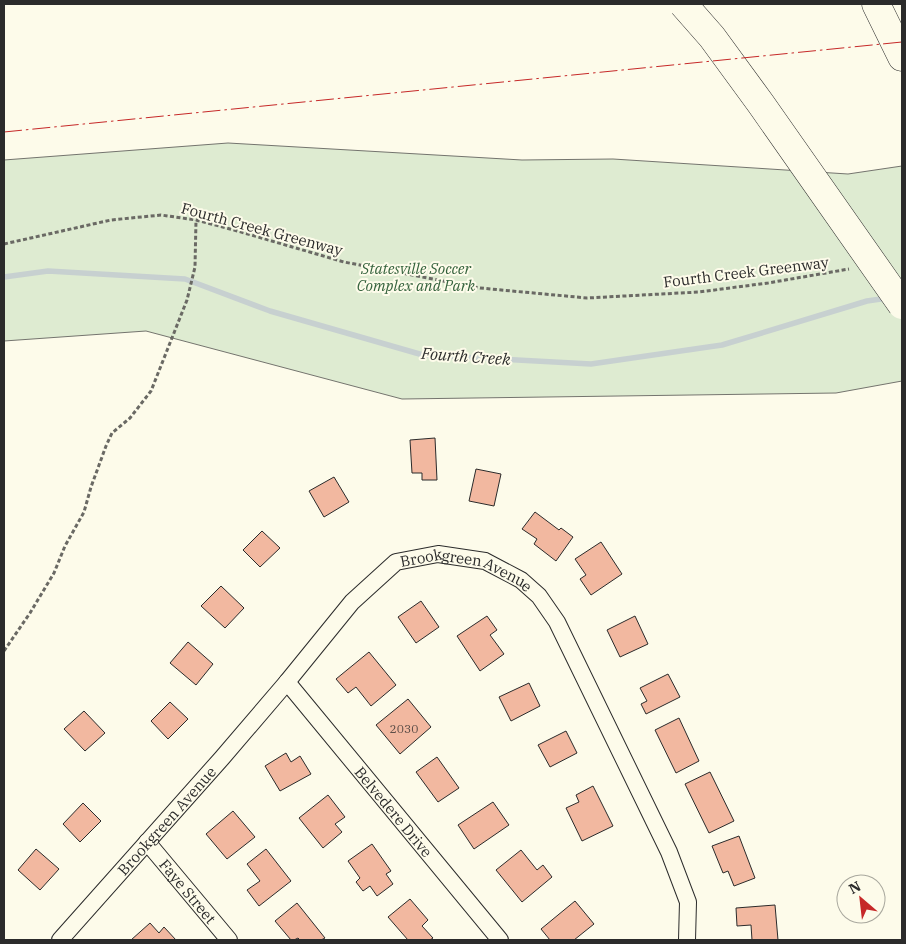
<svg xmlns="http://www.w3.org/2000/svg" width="906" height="944" font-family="'IBM Plex Serif',serif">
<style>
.green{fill:#deebd1;stroke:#74746e}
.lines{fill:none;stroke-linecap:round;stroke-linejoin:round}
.stream{stroke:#c7d0d0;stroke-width:5.5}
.building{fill:#f2b8a0;stroke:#2b2b2b}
.minor-casing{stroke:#2b2b2b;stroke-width:18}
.motorway-casing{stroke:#2b2b2b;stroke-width:29}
.path{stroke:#6a6964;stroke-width:3;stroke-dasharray:4 2.5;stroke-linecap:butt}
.minor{stroke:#fdfbea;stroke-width:16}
.motorway{stroke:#fdfbea;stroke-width:28}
.motorway-bridge-casing{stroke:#2b2b2b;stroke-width:29;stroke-linecap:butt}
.motorway-bridge{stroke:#fdfbea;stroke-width:28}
.power{stroke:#c62828;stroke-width:1;stroke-dasharray:18 4 2.5 4;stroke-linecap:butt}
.labels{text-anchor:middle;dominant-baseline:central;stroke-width:4;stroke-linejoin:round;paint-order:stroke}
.number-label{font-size:12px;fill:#5d4e48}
.street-label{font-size:15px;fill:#2b2b2b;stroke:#fdfbea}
.park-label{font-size:15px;font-style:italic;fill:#34623c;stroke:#fdfbea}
.water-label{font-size:16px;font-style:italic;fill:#2b2b2b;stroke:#fdfbea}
</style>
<rect width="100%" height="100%" fill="#fdfbea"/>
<path class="green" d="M228,143L522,160L613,159L848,174L902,166V381L836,393L402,399L146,331L4,341V160Z"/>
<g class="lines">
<path class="stream" d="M4,277L48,271L185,279L270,311L423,355L591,364L722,345L867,301L888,298"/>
</g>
<g class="building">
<path d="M435,438L437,480H422V473H412L410,440Z"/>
<path d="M476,469L501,474L494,506L469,501Z"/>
<path d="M334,477L349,502L324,517L309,491Z"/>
<path d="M535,512L559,530L561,528L573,537L556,561L534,544L537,539L522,529Z"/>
<path d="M262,531L280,548L260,567L243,550Z"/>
<path d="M601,542L622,574L591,595L580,579L586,575L575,559Z"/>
<path d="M221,586L244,608L225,628L201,606Z"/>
<path d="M421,601L439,627L416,643L398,617Z"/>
<path d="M487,616L497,630L490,635L504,654L480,671L457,636Z"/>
<path d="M635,616L648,644L620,657L607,630Z"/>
<path d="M188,642L213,664L196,685L170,663Z"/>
<path d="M369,652L396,685L371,706L356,687L348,693L336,679Z"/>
<path d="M668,674L680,697L646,714L641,704L647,701L640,688Z"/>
<path d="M529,683L540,706L511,721L499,697Z"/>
<path d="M408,699L431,727L400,754L376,725Z"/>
<path d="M170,702L188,719L168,739L151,721Z"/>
<path d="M84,711L105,733L85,751L64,729Z"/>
<path d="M679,718L699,761L676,773L655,730Z"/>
<path d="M566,731L577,753L550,767L538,745Z"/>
<path d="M286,753L291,762L300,756L311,774L280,791L265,766Z"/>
<path d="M437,757L459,788L438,802L416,772Z"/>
<path d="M710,772L734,821L709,833L685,784Z"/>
<path d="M593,786L613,826L582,841L566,808L579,802L576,795Z"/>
<path d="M328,795L345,817L335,824L342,832L323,848L299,818Z"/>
<path d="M493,802L509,825L474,849L458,825Z"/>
<path d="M83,803L101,821L80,842L63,824Z"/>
<path d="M233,811L255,837L227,859L206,834Z"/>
<path d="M739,836L755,878L734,886L728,871L723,873L712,846Z"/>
<path d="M372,844L391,871L386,874L393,884L377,896L370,886L363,891L356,882L360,878L348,861Z"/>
<path d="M36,849L59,869L40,890L18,870Z"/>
<path d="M266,849L291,881L259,906L247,890L260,881L247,864Z"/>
<path d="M521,850L537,870L543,865L552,877L522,902L496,870Z"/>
<path d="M410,899L428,920L422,926L433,938L430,940H408L388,917Z"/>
<path d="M575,901L594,924L574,940H550L541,929Z"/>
<path d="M297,903L325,938L321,940H300L298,938L294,940H291L275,921Z"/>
<path d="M775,905L778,940H752L751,925L737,926L736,908Z"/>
<path d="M150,923L159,933L164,927L176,940H131Z"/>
</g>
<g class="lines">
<defs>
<g id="minor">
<path id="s1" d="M287,682L500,940"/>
<path id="s2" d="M147,842L229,940"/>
<path id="s3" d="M60,940L222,758L287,682L352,602L396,562L438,554L485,561L521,580L539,596L557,622L669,852L688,902L687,940"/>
</g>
<path id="motorway" d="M876,4L902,57"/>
</defs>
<use href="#minor" class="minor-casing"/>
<use href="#motorway" class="motorway-casing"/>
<g class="path">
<path d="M4,244L111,220L161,215L196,220L234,230L344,262L480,288L587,298L699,292L768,283L849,269"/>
<path d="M4,651L30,613L54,573L65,546L84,512L91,487L106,446L112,433L130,418L151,391L187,300L195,267L196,220"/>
</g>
<use href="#minor" class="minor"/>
<use href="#motorway" class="motorway"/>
<defs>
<path id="motorway-bridge" d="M683,4L712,37L761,104L902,305"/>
</defs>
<use href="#motorway-bridge" class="motorway-bridge-casing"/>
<use href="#motorway-bridge" class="motorway-bridge"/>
<path class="power" d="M4,132L902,42"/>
</g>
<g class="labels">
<g class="number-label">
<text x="404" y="728">2030</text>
</g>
<g class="street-label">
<text transform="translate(262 229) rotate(15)">Fourth Creek Greenway</text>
<text transform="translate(746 272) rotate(-7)">Fourth Creek Greenway</text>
<text stroke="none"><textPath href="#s3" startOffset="580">Brookgreen Avenue</textPath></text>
<text stroke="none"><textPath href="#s1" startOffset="168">Belvedere Drive</textPath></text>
<text stroke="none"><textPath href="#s3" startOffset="160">Brookgreen Avenue</textPath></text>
<text stroke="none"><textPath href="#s2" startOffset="64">Faye Street</textPath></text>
</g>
<g class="park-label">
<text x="416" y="268">Statesville Soccer<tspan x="416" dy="17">Complex and Park</tspan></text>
</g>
<g class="water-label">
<text transform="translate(466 356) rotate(4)">Fourth Creek</text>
</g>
</g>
<rect width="906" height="944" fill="none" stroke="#2b2b2b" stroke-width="10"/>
<g transform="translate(861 899) rotate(332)"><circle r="24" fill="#fdfbea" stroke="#a9a89e"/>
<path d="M0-4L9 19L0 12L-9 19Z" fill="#c62828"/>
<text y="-8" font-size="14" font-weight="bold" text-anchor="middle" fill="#2b2b2b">N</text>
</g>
</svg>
